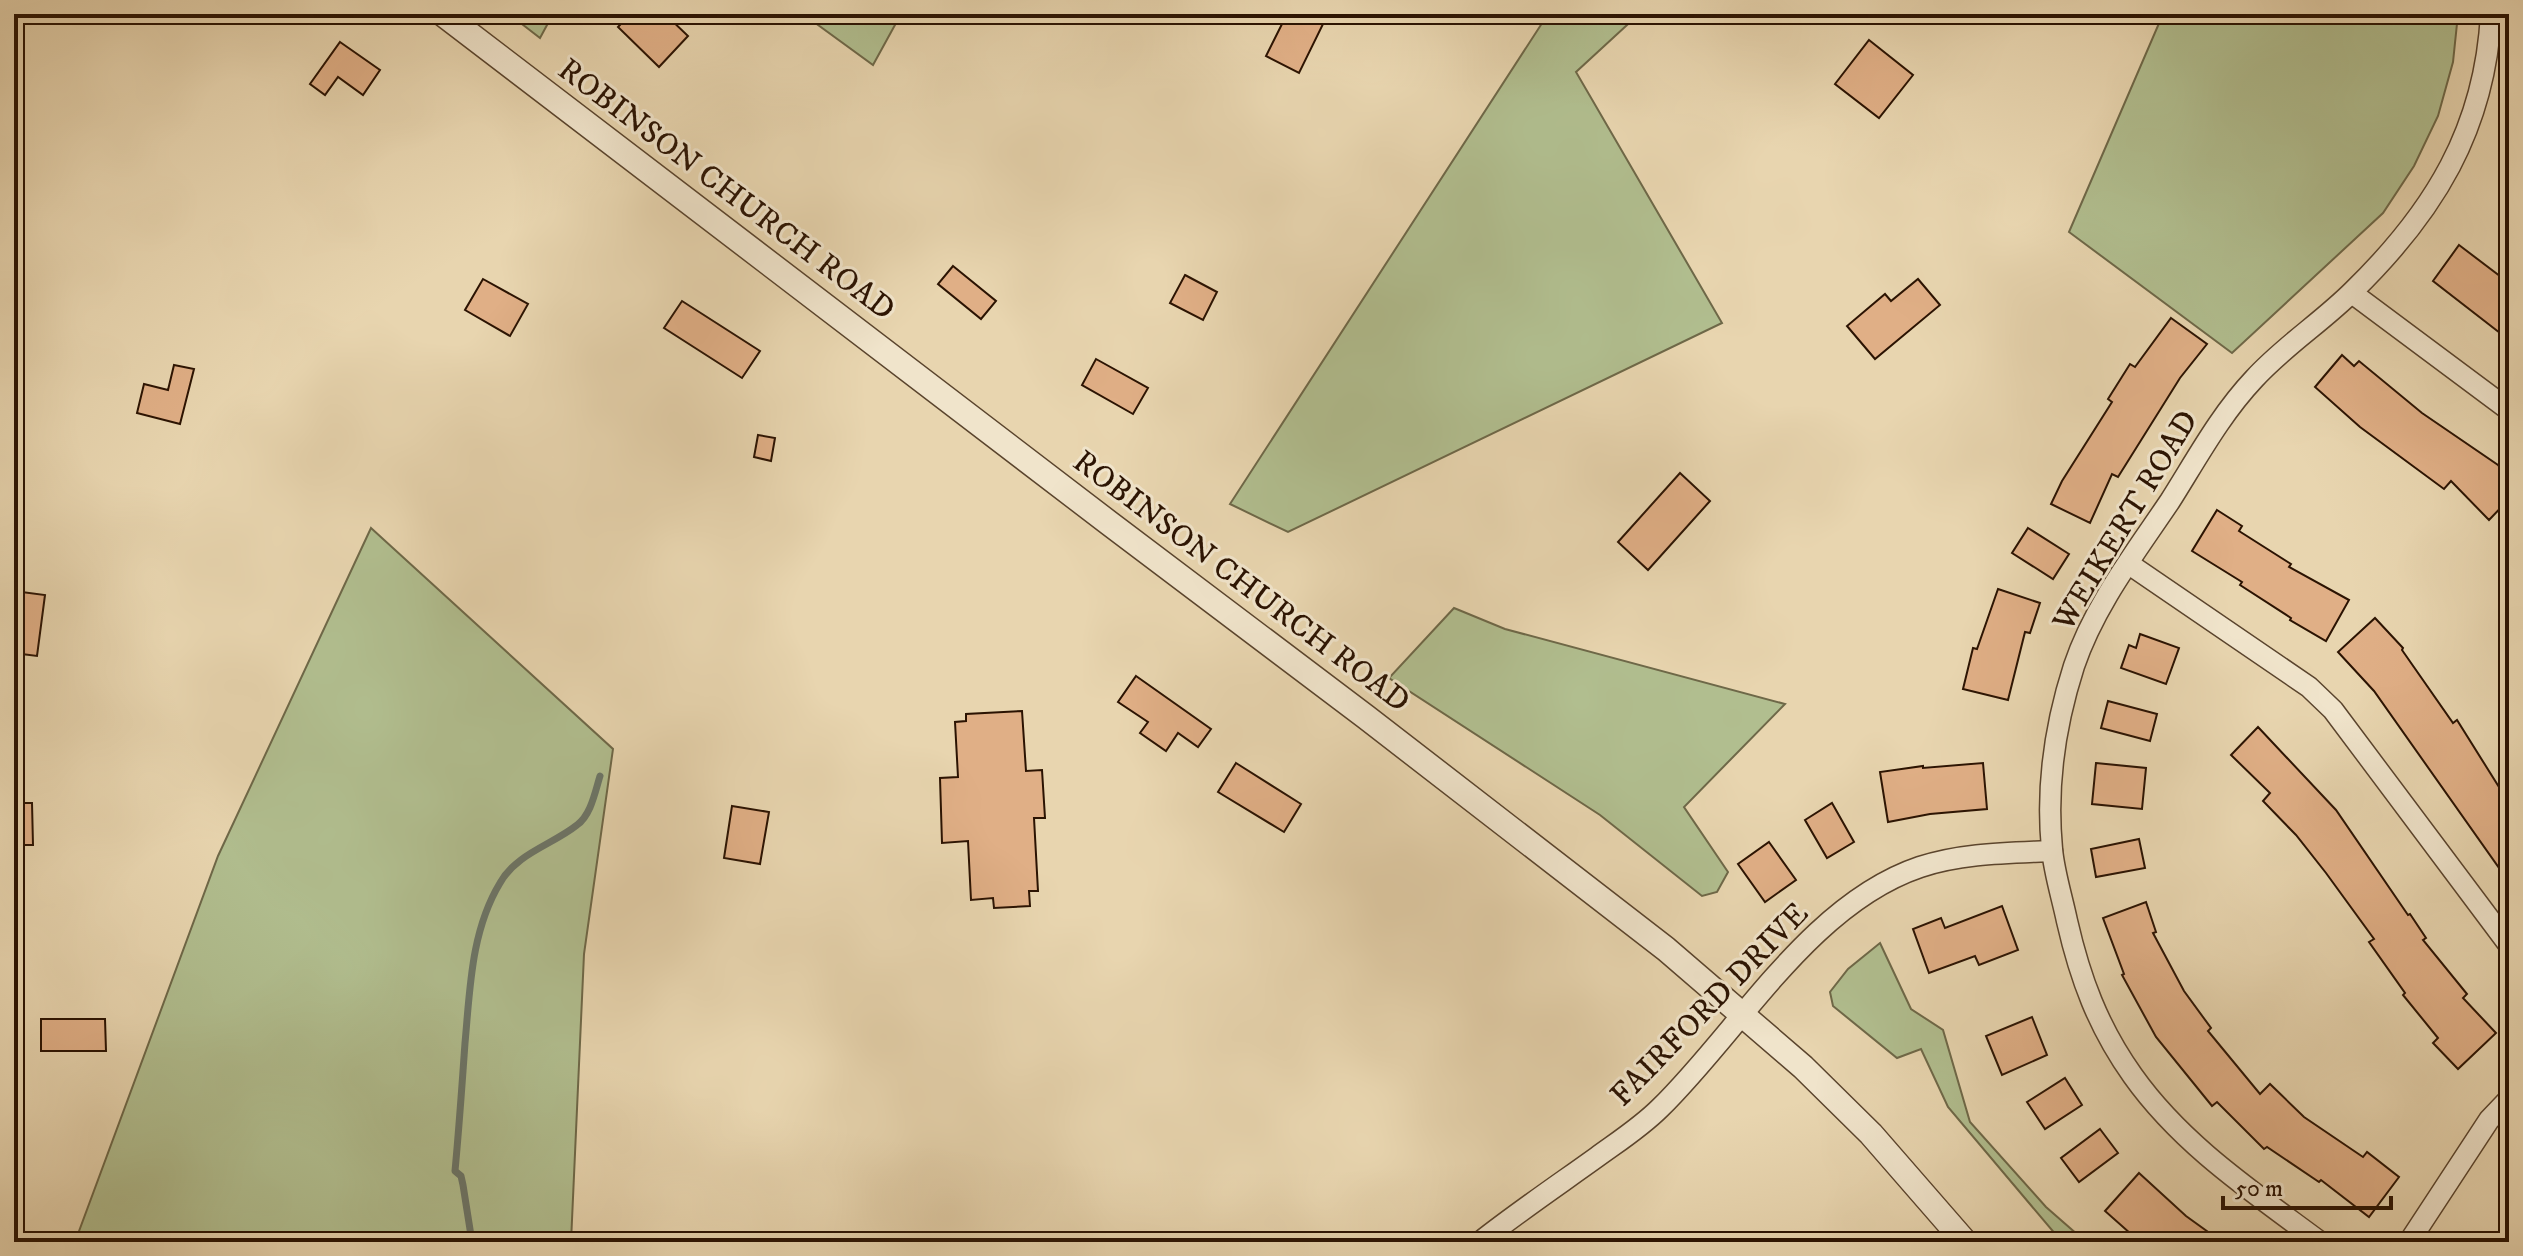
<svg xmlns="http://www.w3.org/2000/svg" width="2523" height="1256" font-family="'IM FELL DW Pica',serif">
<style>
.green{fill:#b1be8f;stroke:#6e6848;stroke-width:2}
.lines{fill:none;stroke-linecap:round;stroke-linejoin:round}
.stream{stroke:#6c7669;stroke-width:7}
.building{fill:#e0af86;stroke:#2b1302;stroke-width:2}
.minor-casing{stroke:#5a442d;stroke-width:23}
.tertiary-casing{stroke:#5a442d;stroke-width:27}
.minor{stroke:#f0e4cb;stroke-width:20}
.tertiary{stroke:#f0e4cb;stroke-width:24}
.labels{text-anchor:middle;dominant-baseline:central;stroke-width:6;stroke-linejoin:round;paint-order:stroke}
.street-label{font-size:32px;fill:#2b1302;stroke:#f0e4cb}
</style>
<rect width="100%" height="100%" fill="#e8d5af"/>
<filter id="stains"><feTurbulence type="fractalNoise" baseFrequency=".0025" numOctaves="4"/><feColorMatrix values="0 0 0 0 .2 0 0 0 0 .09 0 0 0 0 .02 0 0 0 .5 -.17"/></filter>
<radialGradient id="worn" r=".72"><stop offset=".6" stop-color="#630" stop-opacity="0"/><stop offset="1" stop-color="#630" stop-opacity=".3"/></radialGradient>
<g class="green">
<path d="M509,14H553L540,38Z"/>
<path d="M803,14H901L873,65Z"/>
<path d="M1548,14H1639L1576,72L1722,323L1288,532L1230,504Z"/>
<path d="M2163,14H2458L2453,62L2438,116L2414,166L2383,213L2232,353L2069,232Z"/>
<path d="M371,528L613,749L584,954L571,1242H75L218,856Z"/>
<path d="M1454,608L1505,629L1785,704L1684,807L1728,872L1717,892L1702,896L1600,815L1389,678Z"/>
<path d="M1880,943L1911,1009L1943,1030L1970,1122L2046,1207L2086,1242H2062L1948,1107L1921,1049L1897,1058L1833,1006L1830,992L1848,969Z"/>
</g>
<g class="lines">
<path class="stream" d="M472,1242L463,1185L461,1176L455,1171C459,1128 462,1086 465,1043C470,989 471,931 500,883C517,853 552,845 577,825C591,815 595,792 600,776"/>
</g>
<g class="building">
<path d="M630,14H665L688,36L659,67L618,27Z"/>
<path d="M1287,14H1313L1325,20L1299,73L1266,56Z"/>
<path d="M1869,40L1913,75L1879,118L1835,84Z"/>
<path d="M340,42L380,70L363,95L338,77L325,95L310,84Z"/>
<path d="M2459,245L2509,283V340L2433,281Z"/>
<path d="M953,266L996,301L981,319L938,284Z"/>
<path d="M1185,275L1217,292L1203,320L1170,303Z"/>
<path d="M483,279L528,304L510,336L465,310Z"/>
<path d="M1918,279L1940,305L1875,359L1847,326L1885,294L1891,301Z"/>
<path d="M682,301L760,351L742,378L664,328Z"/>
<path d="M2171,318L2207,344L2180,378L2118,477L2112,474L2090,523L2051,504L2062,481L2112,402L2108,399L2130,364L2135,367Z"/>
<path d="M2342,355L2354,366L2359,361L2422,413L2498,465L2509,477V499L2489,520L2451,481L2444,489L2360,427L2315,387Z"/>
<path d="M1096,359L1148,388L1133,414L1082,385Z"/>
<path d="M174,365L194,369L180,424L137,413L144,384L168,390Z"/>
<path d="M758,435L775,438L771,461L754,457Z"/>
<path d="M1680,473L1710,501L1648,570L1618,542Z"/>
<path d="M2217,510L2242,526L2239,531L2291,564L2289,567L2349,600L2326,641L2290,620L2291,618L2240,585L2242,582L2192,551Z"/>
<path d="M2028,528L2069,554L2053,579L2012,553Z"/>
<path d="M1998,589L2040,603L2030,633L2025,632L2008,700L1963,689L1973,648L1977,649Z"/>
<path d="M14,591L45,595L37,656L14,653Z"/>
<path d="M2375,618L2403,648L2402,650L2453,723L2457,720L2509,803V882L2374,691L2338,652Z"/>
<path d="M2140,634L2179,648L2166,684L2121,668L2129,645L2136,648Z"/>
<path d="M1136,676L1211,729L1198,747L1178,733L1166,751L1140,733L1148,722L1118,702Z"/>
<path d="M2108,701L2157,714L2150,741L2101,728Z"/>
<path d="M1022,711L1026,771L1042,770L1045,818H1034L1038,891H1029L1030,906L994,908L993,898L971,900L968,841L942,843L940,778L958,777L955,722L966,721V714Z"/>
<path d="M2258,727L2336,810L2408,915L2410,914L2426,938L2423,940L2467,994L2463,998L2496,1033L2458,1069L2433,1043L2438,1038L2403,995L2405,993L2369,942L2374,939L2326,873L2296,835L2263,801L2270,793L2231,755Z"/>
<path d="M1236,763L1301,804L1284,832L1218,792Z"/>
<path d="M1983,763L1987,809L1930,814L1888,822L1880,772L1923,766V768Z"/>
<path d="M2096,763L2146,768L2142,809L2092,804Z"/>
<path d="M14,803H32L33,845H14Z"/>
<path d="M1832,803L1854,842L1827,858L1805,820Z"/>
<path d="M732,806L769,812L760,864L724,858Z"/>
<path d="M2139,839L2145,868L2096,877L2091,849Z"/>
<path d="M1769,842L1796,880L1765,902L1738,864Z"/>
<path d="M2146,902L2156,932L2153,933L2184,991L2211,1028L2208,1031L2260,1094L2270,1084L2304,1117L2363,1157L2367,1152L2399,1177L2369,1217L2321,1180L2319,1182L2267,1147L2264,1149L2217,1102L2212,1106L2156,1037L2122,975L2124,974L2103,918Z"/>
<path d="M2002,906L2018,950L1979,965L1975,956L1929,973L1913,929L1941,918L1945,928Z"/>
<path d="M2032,1017L2047,1055L2002,1075L1986,1036Z"/>
<path d="M41,1019H105L106,1051H41Z"/>
<path d="M2065,1078L2082,1105L2045,1129L2027,1102Z"/>
<path d="M2100,1129L2118,1153L2079,1182L2061,1158Z"/>
<path d="M2139,1173L2186,1216L2222,1242H2140L2105,1211Z"/>
</g>
<g class="lines">
<defs>
<g id="minor">
<path d="M2352,293L2509,410"/>
<path d="M2129,564L2309,687L2333,710L2509,945"/>
<path d="M1480,1242C1518,1212 1558,1185 1597,1157C1619,1141 1641,1127 1660,1108C1739,1031 1810,904 1920,867C1962,853 2008,853 2052,851"/>
<path d="M2320,1242C2253,1192 2182,1145 2133,1076C2098,1027 2080,978 2067,921C2062,897 2054,872 2052,849C2046,787 2055,725 2074,666C2094,606 2135,553 2170,501C2196,460 2220,415 2254,379C2284,346 2322,322 2353,291C2434,212 2485,129 2491,14"/>
<path d="M2409,1242L2489,1120L2509,1099"/>
</g>
<path id="tertiary" d="M443,14L1109,523L1366,717L1666,949L1803,1067L1871,1134L1965,1242"/>
</defs>
<use href="#minor" class="minor-casing"/>
<use href="#tertiary" class="tertiary-casing"/>
<use href="#minor" class="minor"/>
<use href="#tertiary" class="tertiary"/>
</g>
<g class="labels">
<g class="street-label">
<text transform="translate(726 190) rotate(37)">ROBINSON CHURCH ROAD</text>
<text transform="translate(2126 521) rotate(-59)">WEIKERT ROAD</text>
<text transform="translate(1241 582) rotate(37)">ROBINSON CHURCH ROAD</text>
<text transform="translate(1710 1005) rotate(-46)">FAIRFORD DRIVE</text>
</g>
</g>
<rect width="2523" height="1256" fill="none" stroke="#e8d5af" stroke-width="48"/>
<rect x="16" y="16" width="2491" height="1224" fill="none" stroke="#2b1302" stroke-width="4"/>
<rect x="24" y="24" width="2475" height="1208" fill="none" stroke="#2b1302" stroke-width="2"/>
<path d="M2223 1196v12h168v-12" fill="none" stroke="#2b1302" stroke-width="4"/>
<text x="2235" y="1196" font-size="24" fill="#2b1302" stroke="#f0e4cb" stroke-width="6" paint-order="stroke">50 m</text>
<rect width="100%" height="100%" filter="url(#stains)"/>
<rect width="100%" height="100%" fill="url(#worn)"/>
</svg>
